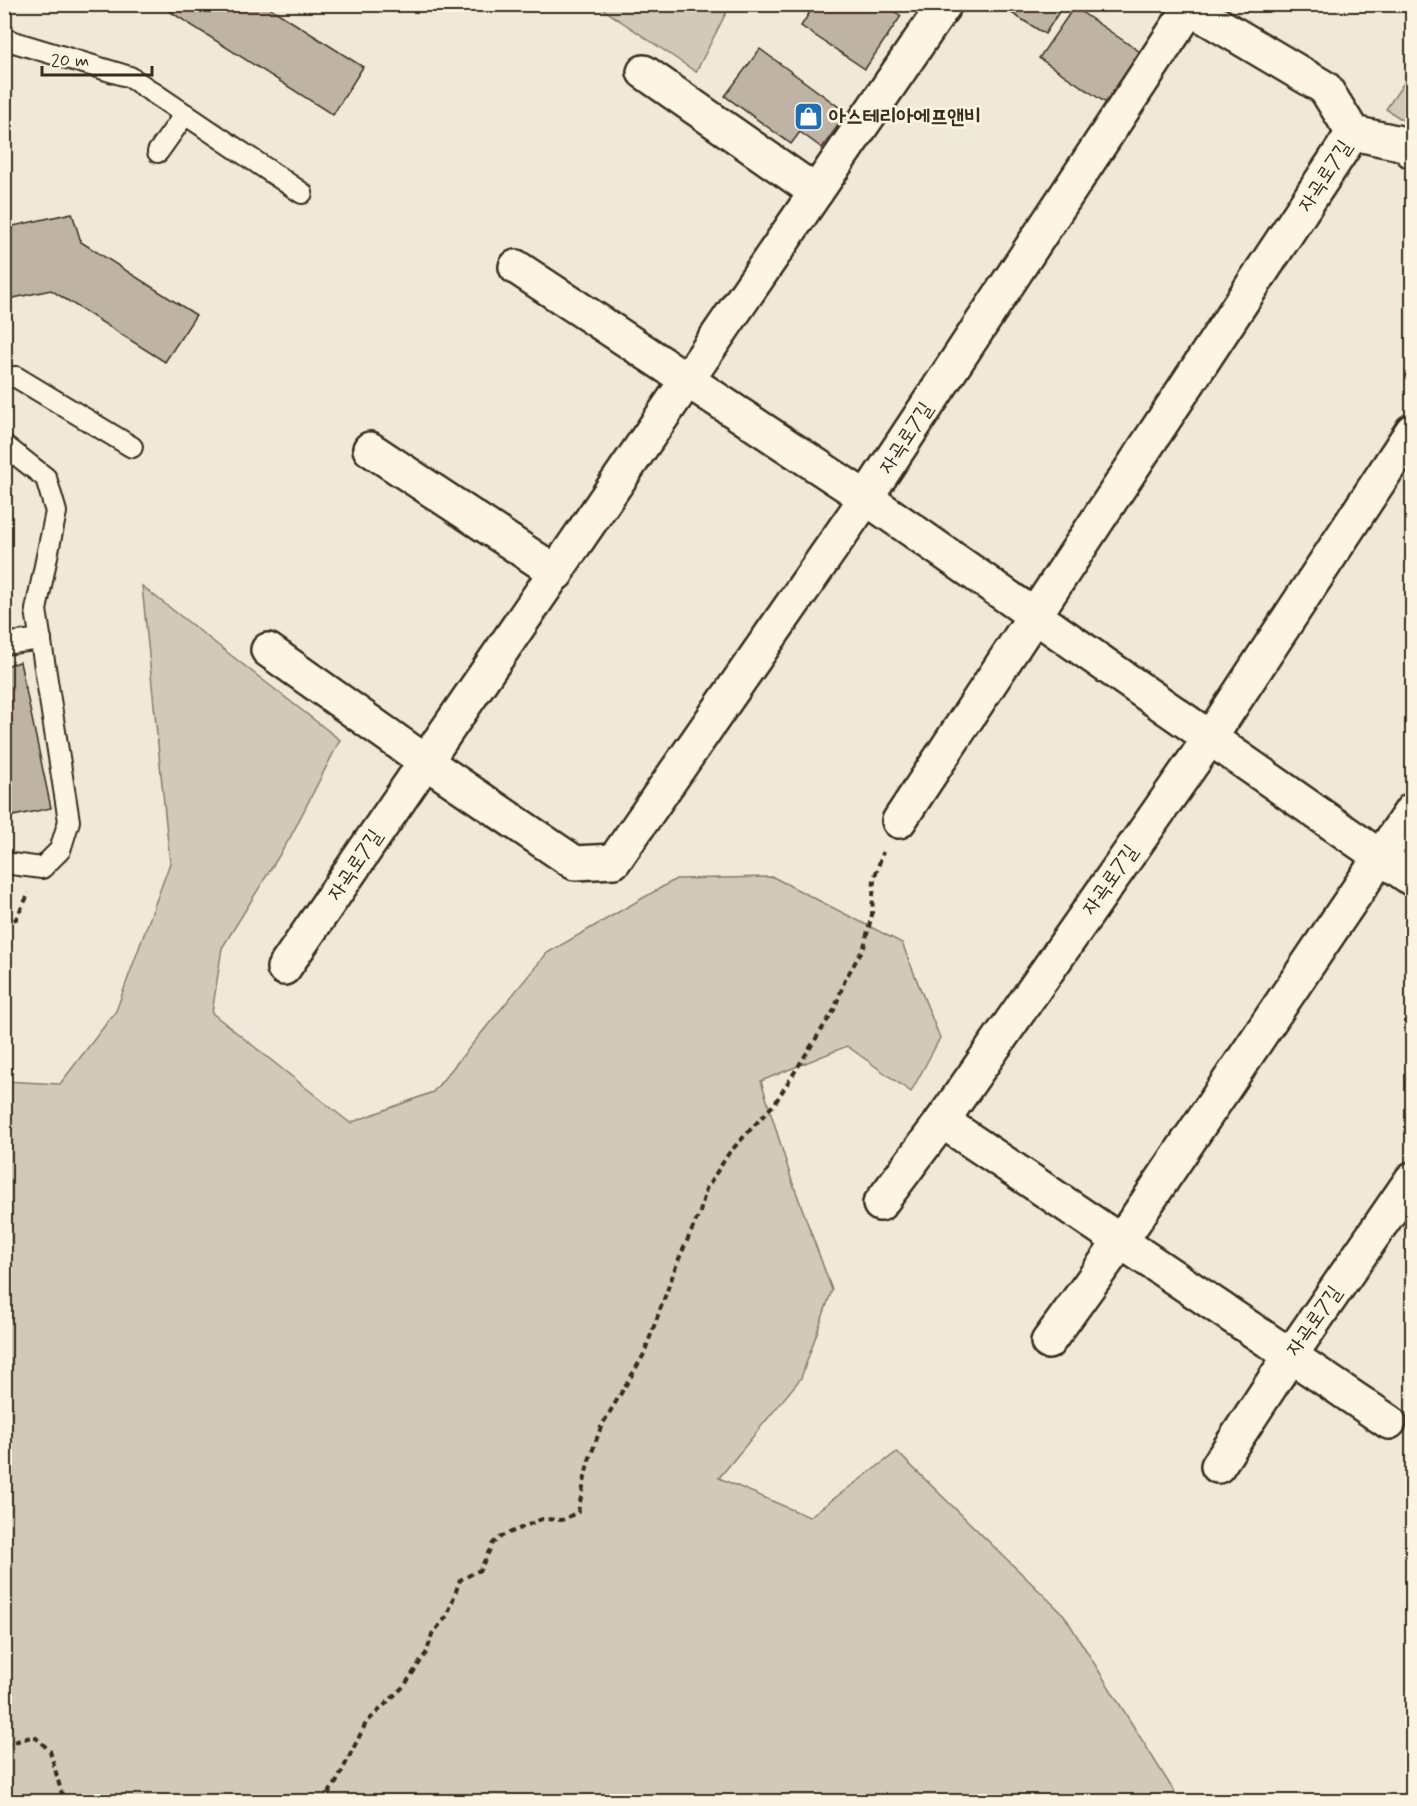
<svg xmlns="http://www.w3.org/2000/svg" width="1417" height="1806" font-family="Mynerve,'Poor Story',sans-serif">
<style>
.green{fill:#d2c9ba;stroke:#867a6c;stroke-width:1.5}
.building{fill:#beb3a4;stroke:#3b2a1e;stroke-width:1.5}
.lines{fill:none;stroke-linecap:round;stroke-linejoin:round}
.lane-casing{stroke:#3b2a1e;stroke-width:24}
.street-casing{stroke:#3b2a1e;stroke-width:38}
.path{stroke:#3b2a1e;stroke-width:4;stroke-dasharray:6 4.5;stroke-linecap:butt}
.lane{stroke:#fcf5e5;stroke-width:20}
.street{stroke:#fcf5e5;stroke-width:33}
.labels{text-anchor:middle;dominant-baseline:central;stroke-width:5;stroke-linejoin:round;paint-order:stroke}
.poi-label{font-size:21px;font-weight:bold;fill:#3b2a1e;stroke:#fcf5e5;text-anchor:start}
.street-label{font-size:21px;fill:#3b2a1e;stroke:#fcf5e5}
</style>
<rect width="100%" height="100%" fill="#f0e9d9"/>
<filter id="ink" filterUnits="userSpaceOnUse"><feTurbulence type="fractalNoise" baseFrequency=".0167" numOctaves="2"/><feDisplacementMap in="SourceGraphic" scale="12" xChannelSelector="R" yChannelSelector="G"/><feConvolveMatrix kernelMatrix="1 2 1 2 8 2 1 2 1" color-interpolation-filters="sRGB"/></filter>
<g filter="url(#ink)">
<g class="green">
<path d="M597,5H730L696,72Z"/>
<path d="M1412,71V126L1386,109Z"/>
<path d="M142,586L340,740L290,838L222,948L212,1013L350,1123L433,1092L547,953L676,879L773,877L902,943L940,1038L911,1092L847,1046L761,1081L791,1178L832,1290L801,1378L719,1478L809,1517L897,1452L1064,1615L1180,1801H5V1081L60,1084L116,1011L170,863Z"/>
</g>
<g class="building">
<path d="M158,4H264L363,67L333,115Z"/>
<path d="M815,4H884L901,16L865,69L801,26Z"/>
<path d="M997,4H1064L1045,34Z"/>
<path d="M1074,7L1143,54L1109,105L1039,58Z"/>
<path d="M760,49L847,113L822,148L800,132L791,144L725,96Z"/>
<path d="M72,213L81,242L196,315L165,362L51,290L4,300V228Z"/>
<path d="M20,662L51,808L4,818V666Z"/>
</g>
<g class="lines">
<defs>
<g id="lane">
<path d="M4,39L130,77L302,193"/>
<path d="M158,152L185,114"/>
<path d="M4,377H16L132,447"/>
<path d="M4,445L46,478L56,512L36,610L69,821L60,850L42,868L4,863"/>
<path d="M4,644L41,639"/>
</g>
<g id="street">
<path d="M1187,4L1190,8L1325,88L1353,133L1405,144L1412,151"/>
<path d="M644,72L816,192"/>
<path d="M516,267L866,498L1412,879"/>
<path d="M370,449L557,573"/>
<path d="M268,650L426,762L575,863L614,861L866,498L1190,8"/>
<path d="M899,821L1353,133"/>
<path d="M284,968L945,4"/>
<path d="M942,1121L1389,1422"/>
<path d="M880,1204L942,1121L1210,738L1412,431"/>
<path d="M1048,1342L1121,1241L1412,810"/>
<path d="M1218,1466L1290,1356L1412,1179"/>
</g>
</defs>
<use href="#lane" class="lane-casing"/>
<use href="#street" class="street-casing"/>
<g class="path">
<path d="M4,924L16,919L29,893"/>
<path d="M4,1745L34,1736L50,1751L64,1802"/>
<path d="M322,1802L336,1783L366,1723L404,1686L427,1652L432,1634L447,1616L460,1580L480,1570L493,1543L502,1536L542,1519L562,1520L578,1512L588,1463L601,1427L643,1356L678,1261L700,1212L706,1189L729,1153L775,1103L834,1010L845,980L864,947L872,914L874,879L883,852"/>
</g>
<use href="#lane" class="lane"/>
<use href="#street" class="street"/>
</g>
</g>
<defs>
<symbol id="shop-square" viewBox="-11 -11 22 22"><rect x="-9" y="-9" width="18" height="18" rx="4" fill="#1f6fb2" stroke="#fcf5e5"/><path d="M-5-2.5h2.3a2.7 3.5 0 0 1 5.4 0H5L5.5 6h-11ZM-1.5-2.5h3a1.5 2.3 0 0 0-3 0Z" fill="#fff"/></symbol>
</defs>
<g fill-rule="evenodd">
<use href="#shop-square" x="792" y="100" width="33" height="33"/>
</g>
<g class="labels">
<g class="poi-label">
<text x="829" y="117">아스테리아에프앤비</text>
</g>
<g class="street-label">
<text transform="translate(1325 176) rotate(-57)">자곡로7길</text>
<text transform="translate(906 438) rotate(-57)">자곡로7길</text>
<text transform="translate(355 865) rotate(-56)">자곡로7길</text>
<text transform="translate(1110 880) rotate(-55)">자곡로7길</text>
<text transform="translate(1314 1321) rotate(-55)">자곡로7길</text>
</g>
</g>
<rect width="1417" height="1806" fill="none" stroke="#fcf5e5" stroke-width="24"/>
<rect x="12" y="12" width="1393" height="1782" fill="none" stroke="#3b2a1e" stroke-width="2" filter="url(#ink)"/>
<path d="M42 66v9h110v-9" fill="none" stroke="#3b2a1e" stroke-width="3"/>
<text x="51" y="66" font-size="18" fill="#3b2a1e" stroke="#fcf5e5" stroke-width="4.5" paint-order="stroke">20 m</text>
</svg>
